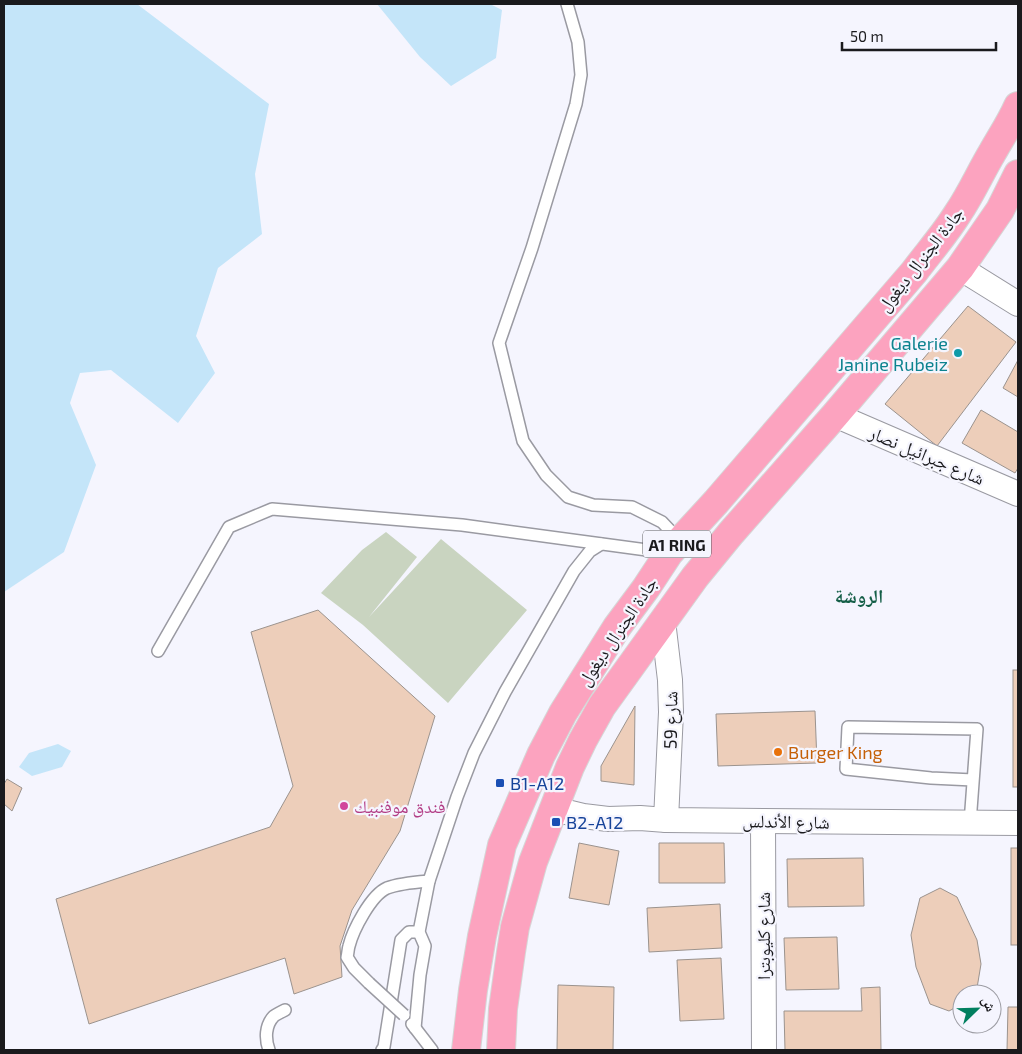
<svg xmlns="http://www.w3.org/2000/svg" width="1022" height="1054" font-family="'Exo 2','Noto Naskh Arabic',sans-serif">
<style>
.green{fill:#c9d4c0}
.water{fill:#c4e5f9}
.building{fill:#edceba;stroke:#9b938e}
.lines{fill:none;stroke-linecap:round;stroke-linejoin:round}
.service-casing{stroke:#9a9aa2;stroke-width:14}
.minor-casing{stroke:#9a9aa2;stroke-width:26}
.trunk-casing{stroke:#d6d6d6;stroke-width:30}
.service{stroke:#fff;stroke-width:11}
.minor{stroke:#fff;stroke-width:24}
.trunk{stroke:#fca3bf;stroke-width:28}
.service-bridge-casing{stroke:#9a9aa2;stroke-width:14;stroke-linecap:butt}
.service-bridge{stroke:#fff;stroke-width:11}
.culture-dot{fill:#0f9aa8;stroke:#f5f5fe;stroke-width:2}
.food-dot{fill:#e8710a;stroke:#f5f5fe;stroke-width:2}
.transit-dot{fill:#1a4fb4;stroke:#f5f5fe;stroke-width:2}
.hotel-dot{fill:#d1479c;stroke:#f5f5fe;stroke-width:2}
.labels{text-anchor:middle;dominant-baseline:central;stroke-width:4.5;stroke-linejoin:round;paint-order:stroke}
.shield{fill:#f5f5fe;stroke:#5c5c60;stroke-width:1}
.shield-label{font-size:16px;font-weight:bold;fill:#1a1a1d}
.street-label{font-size:18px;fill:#1a1a1d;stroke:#f5f5fe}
.culture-label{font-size:18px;fill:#0d838f;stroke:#f5f5fe;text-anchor:end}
.food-label{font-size:18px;fill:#c56008;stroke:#f5f5fe;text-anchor:start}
.transit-label{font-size:18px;fill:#164399;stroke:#f5f5fe;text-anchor:start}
.hotel-label{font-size:18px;fill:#b23c85;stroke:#f5f5fe;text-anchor:start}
.neighbourhood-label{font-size:19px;font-weight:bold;fill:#145e47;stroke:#f5f5fe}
</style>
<rect width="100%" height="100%" fill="#f5f5fe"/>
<path class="green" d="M386,532L417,557L369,617L441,539L527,610L448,703L363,625L321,593L362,550Z"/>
<g class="water">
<path d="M4,4H137L269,104L255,174L262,234L218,268L196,336L215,373L178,423L111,370L80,373L70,403L96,465L64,552L4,592Z"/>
<path d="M377,4H490L502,10L496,58L451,86L420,57Z"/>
<path d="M58,744L71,751L62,767L32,776L19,767L29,753Z"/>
</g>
<g class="building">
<path d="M968,306L1016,342L937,446L885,404Z"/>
<path d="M1018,360V397L1003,388Z"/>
<path d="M981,410L1018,432V468L1015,473L962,443Z"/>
<path d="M318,610L435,716L400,831L352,910L340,946L342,977L294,994L285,958L89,1024L56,899L270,827L293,786L251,632Z"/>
<rect x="1013" y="670" width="5" height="117"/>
<path d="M635,706L634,785L601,781V766Z"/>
<path d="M815,711L817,763L718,766L716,714Z"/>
<path d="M7,779L22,788L12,811L4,804V784Z"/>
<path d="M579,843L619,851L609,905L569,898Z"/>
<path d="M659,843H724L725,883H659Z"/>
<rect x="1011" y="848" width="7" height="97"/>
<path d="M863,858L864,906L788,907L787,859Z"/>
<path d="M940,888L957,897L977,940L981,964L976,994H962V1004L949,1011L930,1004L916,967L911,935L920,898Z"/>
<path d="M720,904L722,948L649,952L647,908Z"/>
<path d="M837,937L839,989L786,990L784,938Z"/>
<path d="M721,958L724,1019L680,1021L677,960Z"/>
<path d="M558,985L614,987L613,1050H557Z"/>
<path d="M880,987L881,1050H785L784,1011H862L861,988Z"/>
<path d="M1008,1007H1018V1050H1007Z"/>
</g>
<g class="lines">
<defs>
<g id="service">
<path d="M567,4L578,42L581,75L576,104L532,248L499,343L523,441L546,475L568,497L593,505L632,507L662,522L680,541"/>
<path d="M158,651L229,527L272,509L462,525L669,553"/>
<path d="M970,823L977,729L848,727L846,769L931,778L973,780"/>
<path d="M369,983L354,968L347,957C348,954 348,949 349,946C353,930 371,895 387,888C400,883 416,882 429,881"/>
<path d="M412,1024L432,1050"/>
<path d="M415,1028L420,975L425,946L419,932L429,881L457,797L474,753L505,692L574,571L590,551L601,544"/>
<path d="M269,1050C265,1039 265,1025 274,1016C277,1014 281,1012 285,1010"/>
<path d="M382,1050L384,1047L401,940L409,932H419"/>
</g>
<g id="minor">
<path d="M960,268L1018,304"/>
<path d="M835,415L1018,494"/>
<path d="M663,621L670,680L671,712L666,820"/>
<path d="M554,809L583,816L608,819L640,818L666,820L763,821L1018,823"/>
<path d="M763,821L764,1050"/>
</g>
<g id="trunk">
<path d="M466,1050L473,990L482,936L502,845L541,755L563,713L617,627L646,588L669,553L716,502L914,272C929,252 945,234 958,213C971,194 980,173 992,153C1001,137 1011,122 1018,106"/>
<path d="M501,1050L503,1009L511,952L515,927L533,862L570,767L583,740L602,706L695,577L731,533L835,415L960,268L1000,210L1018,174"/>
</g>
</defs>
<use href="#service" class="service-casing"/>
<use href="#minor" class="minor-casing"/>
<use href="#trunk" class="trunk-casing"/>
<use href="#service" class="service"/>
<use href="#minor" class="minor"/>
<use href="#trunk" class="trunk"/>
<defs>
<path id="service-bridge" d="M369,983L404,1015"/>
</defs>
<use href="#service-bridge" class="service-bridge-casing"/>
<use href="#service-bridge" class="service-bridge"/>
</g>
<circle class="culture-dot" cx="958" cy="353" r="5"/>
<circle class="food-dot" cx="778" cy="752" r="5"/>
<g class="transit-dot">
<rect x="495" y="778" width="10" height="10" rx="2.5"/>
<rect x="551" y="817" width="10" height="10" rx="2.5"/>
</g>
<circle class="hotel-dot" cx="344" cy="806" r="5"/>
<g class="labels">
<rect class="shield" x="643" y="530.5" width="68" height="27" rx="4"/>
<g class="shield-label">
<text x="677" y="544">A1 RING</text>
</g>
<g class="street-label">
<text transform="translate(920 259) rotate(-52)">جادة الجنرال ديغول</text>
<text transform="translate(927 455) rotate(23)">شارع جبرائيل نصار</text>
<text transform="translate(617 631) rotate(-56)">جادة الجنرال ديغول</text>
<text transform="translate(670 720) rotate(-89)">شارع 59</text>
<text transform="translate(786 821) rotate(1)">شارع الأندلس</text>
<text transform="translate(763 936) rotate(-90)">شارع كليوبترا</text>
</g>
<g class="culture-label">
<text x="948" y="343">Galerie<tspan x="948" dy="21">Janine Rubeiz</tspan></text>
</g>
<g class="food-label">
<text x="788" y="752">Burger King</text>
</g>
<g class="transit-label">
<text x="510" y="783">B1-A12</text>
<text x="566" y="822">B2-A12</text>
</g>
<g class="hotel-label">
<text x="354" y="806">فندق موفنبيك</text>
</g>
<g class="neighbourhood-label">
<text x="859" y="595">الروشة</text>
</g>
</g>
<rect width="1022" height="1054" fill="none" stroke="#1a1a1d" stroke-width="10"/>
<g transform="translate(977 1009) rotate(67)"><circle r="24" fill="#f5f5fe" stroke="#9d9da4"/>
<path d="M0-4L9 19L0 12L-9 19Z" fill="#017f5f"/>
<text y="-8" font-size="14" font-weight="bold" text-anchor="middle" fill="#1a1a1d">ش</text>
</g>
<path d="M842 42v8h154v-8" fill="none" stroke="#1a1a1d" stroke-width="2.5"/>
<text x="850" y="42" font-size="15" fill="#1a1a1d" stroke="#f5f5fe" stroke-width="4" paint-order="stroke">50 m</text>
</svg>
